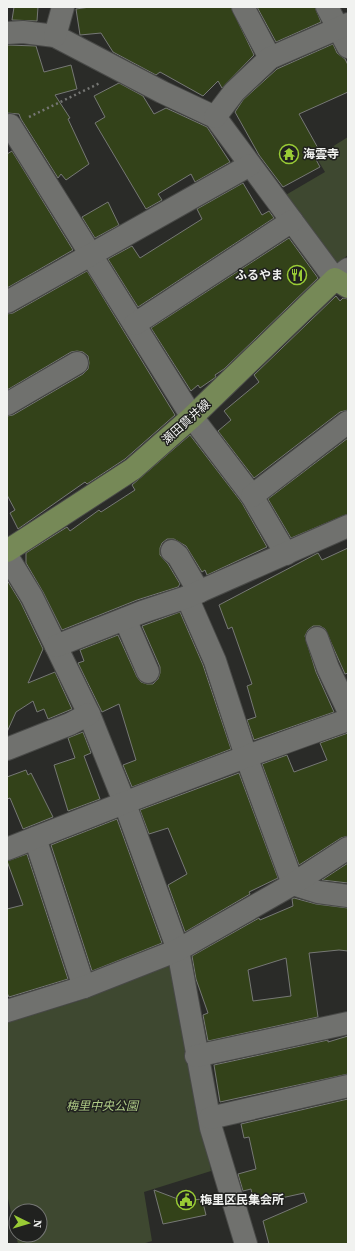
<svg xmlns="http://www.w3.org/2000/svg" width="355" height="1251" font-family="'Source Serif 4','Noto Sans JP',serif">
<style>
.green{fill:#3e4830;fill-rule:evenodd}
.building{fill:#334219;stroke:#767875;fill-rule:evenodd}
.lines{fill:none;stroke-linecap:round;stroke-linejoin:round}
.minor-casing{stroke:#484947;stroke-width:24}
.major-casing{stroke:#484947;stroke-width:24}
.path{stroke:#757673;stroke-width:2.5;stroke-dasharray:2 3;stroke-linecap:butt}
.minor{stroke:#70716e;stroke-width:22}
.major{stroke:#768957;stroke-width:22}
.labels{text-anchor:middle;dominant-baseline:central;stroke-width:3;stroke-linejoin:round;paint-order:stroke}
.poi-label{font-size:12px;font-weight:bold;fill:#f1f2f0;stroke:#20211f;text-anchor:start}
.street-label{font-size:12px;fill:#f1f2f0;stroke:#20211f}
.park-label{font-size:12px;font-style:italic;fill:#aeca86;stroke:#20211f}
</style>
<rect width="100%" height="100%" fill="#2a2b28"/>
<g class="green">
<path d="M348,137V255L338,263L329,262L284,196L325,172L316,157Z"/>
<path d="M165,963L174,971L211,1171L144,1192L152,1241L142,1244H18L7,1194V1022L79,1001ZM16,1211H40V1235H16Z"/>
</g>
<g class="building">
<path d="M14,7H38L37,21L12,20Z"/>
<path d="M90,7H231L254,55L222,88L218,81L203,96L160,72L156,75L113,52L101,33L80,35L76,9Z"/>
<path d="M257,7H315L321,22L276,42Z"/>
<path d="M333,44L337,53L345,59L348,65V92L299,114L319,150L313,154L320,167L283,187L259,155L235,112L243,100L277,69Z"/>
<path d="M7,45L36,46L44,72L71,65L77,89L55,95L70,118L68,119L89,164L66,180L61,174L58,178L21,119L19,114L7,113Z"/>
<path d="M119,83L143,96L154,114L166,108L207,127L230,162L195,182L191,174L158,194L162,200L146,209L95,123L105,117L94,96Z"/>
<path d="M12,151L73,250L7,288V154Z"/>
<path d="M243,183L262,215L269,211L274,218L138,307L108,259L132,246L140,258L202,219L197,209Z"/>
<path d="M108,202L119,225L95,238L82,217Z"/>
<path d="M289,238L318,278L224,369L215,375L216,377L200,388L198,385L191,391L151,328Z"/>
<path d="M87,271L175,415L125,459L87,484L85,482L18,529L10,513L15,510L7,495V416L13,415L83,374L88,369L89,363L88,356L83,352L77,351L71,352L7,390V314L13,313Z"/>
<path d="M336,296L340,301L343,298L348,299V410L340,412L254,478L218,431L231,420L224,411L259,382L254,375Z"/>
<path d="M190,435L242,503L267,547L207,575L205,570L202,572L186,546L174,539H167L162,543L160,548V555L168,564L180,584L178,587L137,600L62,630L43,592L26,563V553L67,527L70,531L99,510L101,512L135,490L132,485Z"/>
<path d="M348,438V514L291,538L268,499Z"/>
<path d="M348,548V673L345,674L325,629L320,626H313L308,630L305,636L316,672L334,712L254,740L247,720L256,717L247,686L252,684L232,627L228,629L219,605L318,553L322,560Z"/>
<path d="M7,580L21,603L43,649L28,683L55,672L72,709L48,719L44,709L37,712L33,701L16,712L7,732Z"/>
<path d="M180,612L203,665L231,749L132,787L123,765L136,760L119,704L102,712L78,663L84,661L80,650L118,635L137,677L141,682L147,684H153L158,679L160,673V667L142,626Z"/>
<path d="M83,732L91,753L84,756L100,799L68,811L54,765L75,758L68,738Z"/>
<path d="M348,733V836L341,838L299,865L262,764L287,755L294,772L327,760L320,743Z"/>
<path d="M26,770L28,775L31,773L53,817L23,829L10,798L7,799V777Z"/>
<path d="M239,773L278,878L249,892L250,894L185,932L168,885L187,874L168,828L149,834L140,810Z"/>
<path d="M117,819L162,943L92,971L51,845Z"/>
<path d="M27,854L68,979L9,997L7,993V909L23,905L7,861Z"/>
<path d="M348,863V883L322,880Z"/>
<path d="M294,898L316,904L348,908V951L339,950L309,953L318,1017L208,1041L203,1015L208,1013L196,979L192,956L259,918L260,920L293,906L292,899ZM286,958L291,996L253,1001L248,970Z"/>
<path d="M348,1036V1074L220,1102L214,1065L328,1040V1042Z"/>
<path d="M348,1099V1244H269L263,1221L307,1202L304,1193L254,1204L251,1189L243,1191L238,1174L256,1169L249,1137L244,1138L241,1124Z"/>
<path d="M154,1190L183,1201L202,1199L206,1215L163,1224Z"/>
</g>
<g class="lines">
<defs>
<g id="minor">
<path d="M243,7L270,58"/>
<path d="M327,7L348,47"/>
<path d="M7,33L23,32L55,36L162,92L215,117L335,279L348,269"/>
<path d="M55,36L63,7"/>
<path d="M215,117L234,92L270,58L348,24"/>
<path d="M7,126L10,125L192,417L252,496L286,554"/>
<path d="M7,302L250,165"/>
<path d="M135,324L292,221"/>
<path d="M7,404L77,363"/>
<path d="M252,496L348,422"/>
<path d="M172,551L178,556L199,592"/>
<path d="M7,556L32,597L89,714L125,804L178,950L211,1128L246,1244"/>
<path d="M187,597L215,661L246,756L293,884L318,892L348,896"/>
<path d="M125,619L148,672"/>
<path d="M317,638L328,668L348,710"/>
<path d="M56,646L142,612L187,597L348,526"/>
<path d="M7,749L70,724L89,714"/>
<path d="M35,838L84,987"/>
<path d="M7,849C120,804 233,760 348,720"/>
<path d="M7,1011L84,987L178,950L293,884L348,848"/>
<path d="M196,1056L348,1023"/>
<path d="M210,1118L348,1086"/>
</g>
<path id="major" d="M7,551L133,469L192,417L335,279L348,287"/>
</defs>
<use href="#minor" class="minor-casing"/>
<use href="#major" class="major-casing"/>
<path class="path" d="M29,117L100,83"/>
<use href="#minor" class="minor"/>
<use href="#major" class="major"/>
</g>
<defs>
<symbol id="temple-ring" viewBox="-11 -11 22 22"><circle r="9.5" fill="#20211f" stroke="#99cb35" stroke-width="1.5"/><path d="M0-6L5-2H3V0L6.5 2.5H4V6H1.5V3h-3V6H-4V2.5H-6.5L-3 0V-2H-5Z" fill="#99cb35"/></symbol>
<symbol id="restaurant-ring" viewBox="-11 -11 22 22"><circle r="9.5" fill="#20211f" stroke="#99cb35" stroke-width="1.5"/><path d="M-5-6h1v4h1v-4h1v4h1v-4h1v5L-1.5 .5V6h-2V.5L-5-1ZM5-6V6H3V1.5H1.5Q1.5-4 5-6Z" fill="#99cb35"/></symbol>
<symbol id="civic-ring" viewBox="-11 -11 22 22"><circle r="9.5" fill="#20211f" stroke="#99cb35" stroke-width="1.5"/><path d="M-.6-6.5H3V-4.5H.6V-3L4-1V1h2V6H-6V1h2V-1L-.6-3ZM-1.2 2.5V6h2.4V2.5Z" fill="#99cb35"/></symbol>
</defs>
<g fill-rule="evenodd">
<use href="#temple-ring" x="278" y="143" width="22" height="22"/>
<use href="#restaurant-ring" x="286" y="264" width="22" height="22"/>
<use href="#civic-ring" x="175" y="1189" width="22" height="22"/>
</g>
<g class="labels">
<g class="poi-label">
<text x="303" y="154">海雲寺</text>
<text x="283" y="275" text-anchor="end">ふるやま</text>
<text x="200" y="1200">梅里区民集会所</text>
</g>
<g class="street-label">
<text transform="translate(186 422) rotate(-42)">瀬田貫井線</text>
</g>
<g class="park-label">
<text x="102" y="1106">梅里中央公園</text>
</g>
</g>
<rect width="355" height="1251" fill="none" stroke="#f1f2f0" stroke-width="16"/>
<g transform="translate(28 1223) rotate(95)"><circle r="19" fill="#20211f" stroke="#747573"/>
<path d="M0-3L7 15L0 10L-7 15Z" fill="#99cb35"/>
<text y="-6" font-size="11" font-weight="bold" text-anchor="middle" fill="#f1f2f0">N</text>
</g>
</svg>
